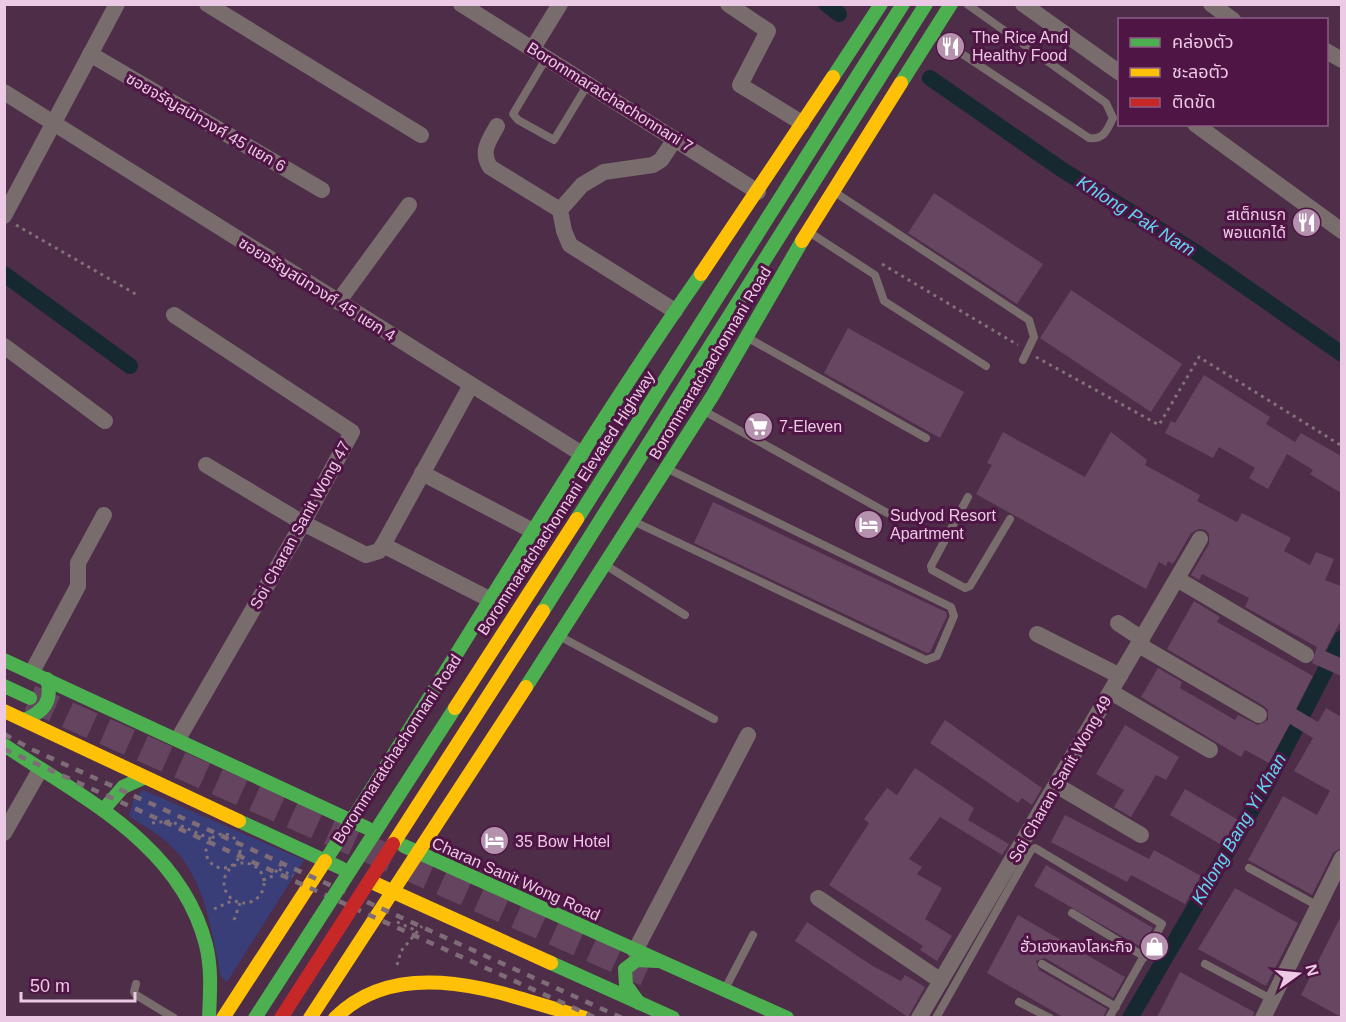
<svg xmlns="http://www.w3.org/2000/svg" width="1346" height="1022" font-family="Arial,'Noto Sans Thai',sans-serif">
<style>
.green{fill:#393d78}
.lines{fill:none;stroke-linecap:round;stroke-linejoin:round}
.canal{stroke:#162931;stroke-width:16}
.building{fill:#674662}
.primary-tunnel{stroke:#65445f;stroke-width:27;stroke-dasharray:27 14;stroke-linecap:butt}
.path{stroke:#817278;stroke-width:3;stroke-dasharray:3 4.5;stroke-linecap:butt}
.lane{stroke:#786d6c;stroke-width:8}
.street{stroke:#786d6c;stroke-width:16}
.fast{stroke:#4caf50;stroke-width:14}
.slow{stroke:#ffc107;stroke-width:14}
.rail{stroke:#7e6d76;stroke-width:4.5;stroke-dasharray:8 8;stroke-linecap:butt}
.fast-bridge{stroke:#4caf50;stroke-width:14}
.slow-bridge{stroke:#ffc107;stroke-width:14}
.jam-bridge{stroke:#c62828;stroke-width:14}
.labels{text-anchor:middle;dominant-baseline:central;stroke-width:6;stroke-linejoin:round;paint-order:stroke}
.poi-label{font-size:16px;fill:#ecc9e4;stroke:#4e1545;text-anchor:start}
.street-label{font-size:16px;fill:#ecc9e4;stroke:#4e1545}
.water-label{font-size:18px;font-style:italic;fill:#60d6f1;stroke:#4e1545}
</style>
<rect width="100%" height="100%" fill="#4d2d48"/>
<path class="green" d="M143,790L304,860L227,982L221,977C212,933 205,878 171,846C159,834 143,826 129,816L133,801Z"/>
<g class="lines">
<g class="canal">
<path d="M826,4L839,14"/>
<path d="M930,78L1061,169L1194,251L1342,354"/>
<path d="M4,274L130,366"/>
<path d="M1130,1018L1267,784L1342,638"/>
</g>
</g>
<g class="building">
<path d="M934,193L1043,264L1017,304L908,233Z"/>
<path d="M1071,290L1182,364L1151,412L1040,338Z"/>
<path d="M848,328L964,392L940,438L824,373Z"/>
<path d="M1204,375L1270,417L1266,424L1295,442L1301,433L1341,456V493L1310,474L1313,470L1287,454L1268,489L1249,478L1255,468L1219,447L1213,458L1165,433L1171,421L1175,423Z"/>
<path d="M1003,432L1085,477L1111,432L1147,460L1145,465L1200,495L1197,501L1237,522L1242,513L1291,538L1284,551L1310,565L1316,552L1334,559L1325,580L1341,586V620L1325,651L1341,658V676L1312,663L1317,647L1245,607L1249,598L1202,574L1199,580L1191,575L1209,544V534L1205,530L1199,529L1191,533L1173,564L1168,561L1166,566L1159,562L1146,589L976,494L992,465L987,463Z"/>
<path d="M713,502L946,612L947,616L930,652L927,653L694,543Z"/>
<path d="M1194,601L1220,617L1217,622L1313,676L1296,709L1318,722L1326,708L1341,717V848L1333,853L1312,895L1248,860L1283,796L1317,815L1330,791L1294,771L1313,738L1290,724L1269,763L1245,750L1241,757L1141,697L1158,668L1182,682L1180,688L1235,720L1238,715L1258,725L1268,720V710L1264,706L1167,649Z"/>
<path d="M945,720L1042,788L1032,805L1022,798L1018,803L930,743Z"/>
<path d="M1125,725L1179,757L1166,780L1156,775L1131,817L1114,807L1124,790L1096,774Z"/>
<path d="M915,768L974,808L968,820L1009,844L1002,855L940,817L909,859L922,867L917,874L942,888L925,919L952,936L937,961L920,950L923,946L829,885L869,823L864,819L887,788L897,795Z"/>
<path d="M1185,789L1240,821L1225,847L1170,815Z"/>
<path d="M1065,815L1149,859L1154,850L1201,876L1185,904L1131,875L1127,882L1051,842Z"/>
<path d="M1046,865L1153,928L1141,947L1034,886Z"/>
<path d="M1235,888L1298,923L1266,986L1198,949Z"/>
<path d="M1018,915L1125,977L1113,998L1045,958L1036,961L1039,970L1107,1009L1103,1017H1063L987,973Z"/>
<path d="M1341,916V1017L1301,995Z"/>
<path d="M807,922L871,965L901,981L905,975L925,987L908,1017L795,941Z"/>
<path d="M1180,972L1254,1012L1253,1017H1157Z"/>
</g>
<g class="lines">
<path class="primary-tunnel" d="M30,698L646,973"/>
<g class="path">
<path d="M16,225L139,296"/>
<path d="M882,264L1018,345"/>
<path d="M1036,357L1159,425L1199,357L1342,446"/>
<path d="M152,823L170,821L211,839"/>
<circle cx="223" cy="851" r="17"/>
<circle cx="244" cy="883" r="20"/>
<path d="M279,869L293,876"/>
<path d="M263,880L273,876L281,864"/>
<path d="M214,909L234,900"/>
<path d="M234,920L240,903"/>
<path d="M397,922L417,931"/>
<path d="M397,965L401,951L422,926"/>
</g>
<g class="lane">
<path d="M935,36L1089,138C1104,140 1107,130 1113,118L1106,103L967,4"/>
<path d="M547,57L513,114L518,120L554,140L588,84"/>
<path d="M836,193L1029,320L1034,337L1023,360"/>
<path d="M812,234L875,275L884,301L986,366"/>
<path d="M750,339L926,438"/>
<path d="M706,412L891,515"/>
<path d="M968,497L931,566L932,570L965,588L970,586L1010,519"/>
<path d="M635,522L926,660L937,656L954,616L951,607L670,470"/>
<path d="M607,566L685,615"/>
<path d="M561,637L714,719"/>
<path d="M1249,868L1318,906"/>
<path d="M1072,913L1145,957"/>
<path d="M1042,964L1116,1007"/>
<path d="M1205,964L1271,999"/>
<path d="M136,984L134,992L136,995L174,1018"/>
<path d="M726,987L753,935"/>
<path d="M1019,1002L1050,1018"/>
<path d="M936,1018L1031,850L1035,848L1162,924L1109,1018"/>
</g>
<g class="street">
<path d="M207,4L421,135"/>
<path d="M461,4L758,192"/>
<path d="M728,4L768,31L740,85L802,123"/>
<path d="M1023,4L1120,73"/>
<path d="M1211,4L1233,20"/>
<path d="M533,48L560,4"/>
<path d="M1326,51L1342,60"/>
<path d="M90,54L322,190"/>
<path d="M4,92L582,454"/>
<path d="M1195,124L1342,231"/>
<path d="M497,126C489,141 480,151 490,167L560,210"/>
<path d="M4,216L117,4"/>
<path d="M338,302L409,205"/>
<path d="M675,311L570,245L564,231L560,210L582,185L604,172L653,165L661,160L675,139"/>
<path d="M174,315L352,432L303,523L178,739"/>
<path d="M4,346L105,421"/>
<path d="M206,465L303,523L366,555L379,551L383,545L471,385"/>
<path d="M422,473L533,531"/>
<path d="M383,545L491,600"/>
<path d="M1177,579L1306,655"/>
<path d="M1118,623L1142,639"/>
<path d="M1037,634L1120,676"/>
<path d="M1139,645L1259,715"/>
<path d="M32,672L78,586V563L104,515"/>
<path d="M1111,692L1210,750"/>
<path d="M1056,785L1141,835"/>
<path d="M4,833L40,770"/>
<path d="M818,898L941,981"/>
<path d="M635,951L748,735"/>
<path d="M919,1018L1200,539"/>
<path d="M1263,1018L1342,858"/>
</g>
<g class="fast">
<path d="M833,77L881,4"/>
<path d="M901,83L951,4"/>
<path d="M4,660L367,828"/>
<path d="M4,686L30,698"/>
<path d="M526,687L713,395L802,241"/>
<path d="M24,720C44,712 53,701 47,679"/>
<path d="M4,745C83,798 181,845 206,945C212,969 210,994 209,1018"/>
<path d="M103,810L123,787L143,778"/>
<path d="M239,821L341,868"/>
<path d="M404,846L787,1018"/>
<path d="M325,861C453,667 568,464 701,274"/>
<path d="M551,963L673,1018"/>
<path d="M639,1003L626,985L625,969L637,960L657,961"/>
</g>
<g class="slow">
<path d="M802,241L901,83"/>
<path d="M701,274L833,77"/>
<path d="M4,711L239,821"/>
<path d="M376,884L551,963"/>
<path d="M223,1018L325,861"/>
<path d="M310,1018L526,687"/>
<path d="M335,1018C402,951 507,995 585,1018"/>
</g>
<g class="rail">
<path d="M4,734L31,749L622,1018"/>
<path d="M4,749L596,1018"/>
</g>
<g class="fast-bridge">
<path d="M577,519L903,4"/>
<path d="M543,611L926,4"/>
<path d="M255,1018L455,708"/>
</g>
<g class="slow-bridge">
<path d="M455,708L577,519"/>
<path d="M393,844L543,611"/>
</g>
<path class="jam-bridge" d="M281,1018L393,844"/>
</g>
<defs>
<symbol id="restaurant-disc" viewBox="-11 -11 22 22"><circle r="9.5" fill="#b492ad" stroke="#4e1545"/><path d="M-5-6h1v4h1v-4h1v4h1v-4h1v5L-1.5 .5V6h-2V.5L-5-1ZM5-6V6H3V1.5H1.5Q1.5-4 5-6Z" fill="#fff"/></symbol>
<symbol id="supermarket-disc" viewBox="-11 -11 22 22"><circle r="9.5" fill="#b492ad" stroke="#4e1545"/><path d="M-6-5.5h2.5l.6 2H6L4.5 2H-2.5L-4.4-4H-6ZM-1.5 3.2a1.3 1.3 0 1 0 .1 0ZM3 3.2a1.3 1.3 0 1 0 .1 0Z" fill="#fff"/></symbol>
<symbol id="hotel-disc" viewBox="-11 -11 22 22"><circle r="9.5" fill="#b492ad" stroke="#4e1545"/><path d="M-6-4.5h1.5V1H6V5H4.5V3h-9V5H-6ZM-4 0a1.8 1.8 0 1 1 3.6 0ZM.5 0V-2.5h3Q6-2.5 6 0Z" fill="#fff"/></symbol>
<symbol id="shop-disc" viewBox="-11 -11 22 22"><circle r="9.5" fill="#b492ad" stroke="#4e1545"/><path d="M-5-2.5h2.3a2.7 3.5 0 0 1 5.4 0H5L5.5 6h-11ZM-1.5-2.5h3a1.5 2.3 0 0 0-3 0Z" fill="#fff"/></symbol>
</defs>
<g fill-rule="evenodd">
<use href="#restaurant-disc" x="934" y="30" width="33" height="33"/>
<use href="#restaurant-disc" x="1290" y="206" width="33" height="33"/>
<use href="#supermarket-disc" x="742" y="410" width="33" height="33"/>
<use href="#hotel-disc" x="852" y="508" width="33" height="33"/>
<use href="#hotel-disc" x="478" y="824" width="33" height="33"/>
<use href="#shop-disc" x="1138" y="930" width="33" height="33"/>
</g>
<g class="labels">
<g class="poi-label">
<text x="972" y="37">The Rice And<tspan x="972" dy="18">Healthy Food</tspan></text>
<text x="1286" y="214" text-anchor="end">สเต็กแรก<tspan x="1286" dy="18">พอแดกได้</tspan></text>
<text x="779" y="426">7-Eleven</text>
<text x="890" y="515">Sudyod Resort<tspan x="890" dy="18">Apartment</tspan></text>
<text x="515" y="841">35 Bow Hotel</text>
<text x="1133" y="946" text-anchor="end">ฮั่วเฮงหลงโลหะกิจ</text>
</g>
<g class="street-label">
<text transform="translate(610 97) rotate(32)">Borommaratchachonnani 7</text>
<text transform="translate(206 122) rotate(30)">ซอยจรัญสนิทวงศ์ 45 แยก 6</text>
<text transform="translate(317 289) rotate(32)">ซอยจรัญสนิทวงศ์ 45 แยก 4</text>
<text transform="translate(710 363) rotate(-59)">Borommaratchachonnani Road</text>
<text transform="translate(566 503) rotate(-57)">Borommaratchachonnani Elevated Highway</text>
<text transform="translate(300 525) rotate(-61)">Soi Charan Sanit Wong 47</text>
<text transform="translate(397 749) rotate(-57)">Borommaratchachonnani Road</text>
<text transform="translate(1060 779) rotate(-60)">Soi Charan Sanit Wong 49</text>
<text transform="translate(516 879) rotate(24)">Charan Sanit Wong Road</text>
</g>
<g class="water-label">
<text transform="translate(1136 216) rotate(32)">Khlong Pak Nam</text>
<text transform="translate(1239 829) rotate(-60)">Khlong Bang Yi Khan</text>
</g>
</g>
<rect width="1346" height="1022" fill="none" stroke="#ecc9e4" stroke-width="12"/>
<rect x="1118" y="18" width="210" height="108" fill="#4e1545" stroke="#8d5d85" stroke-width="1.5"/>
<rect x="1130" y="38" width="30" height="9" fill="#4caf50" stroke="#8d5d85" stroke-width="1.5"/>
<text x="1172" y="48" font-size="18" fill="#ecc9e4">คล่องตัว</text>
<rect x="1130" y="68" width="30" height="9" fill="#ffc107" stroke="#8d5d85" stroke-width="1.5"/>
<text x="1172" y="78" font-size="18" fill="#ecc9e4">ชะลอตัว</text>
<rect x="1130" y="98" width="30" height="9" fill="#c62828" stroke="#8d5d85" stroke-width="1.5"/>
<text x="1172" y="108" font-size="18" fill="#ecc9e4">ติดขัด</text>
<g transform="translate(1298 974) rotate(75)" stroke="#4e1545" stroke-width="4.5" paint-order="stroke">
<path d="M0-4.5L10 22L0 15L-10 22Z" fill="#ecc9e4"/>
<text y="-9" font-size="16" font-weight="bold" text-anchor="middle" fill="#ecc9e4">N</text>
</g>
<path d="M21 992v9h114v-9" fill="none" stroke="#ecc9e4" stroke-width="3"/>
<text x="30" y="992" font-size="18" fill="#ecc9e4" stroke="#4e1545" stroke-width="4.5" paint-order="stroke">50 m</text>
</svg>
